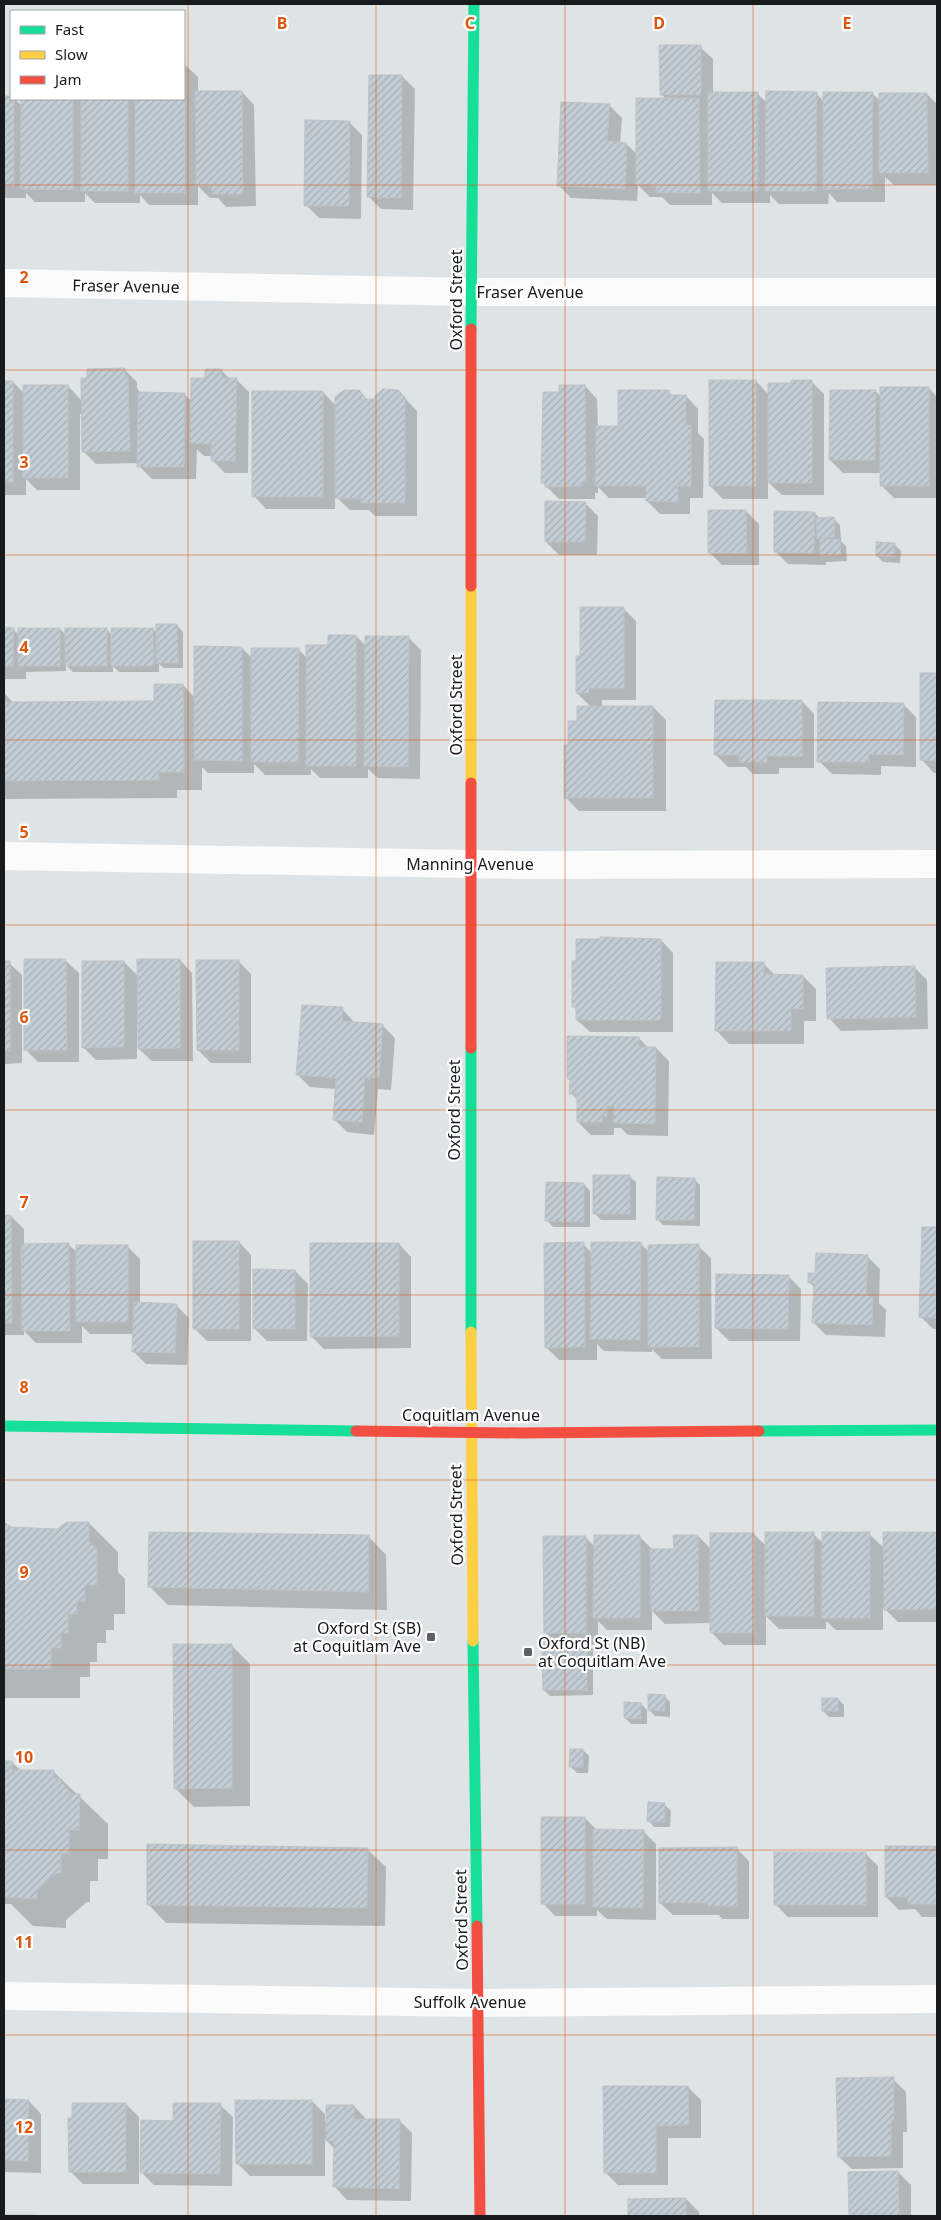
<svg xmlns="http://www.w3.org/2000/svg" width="941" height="2220" font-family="'Noto Sans',sans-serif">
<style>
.shadow{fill:#0003}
.building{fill:url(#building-hatch);stroke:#bfc2c5}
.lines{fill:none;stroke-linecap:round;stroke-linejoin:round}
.street{stroke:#fafbfb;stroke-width:28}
.fast{stroke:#16e098;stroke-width:11}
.slow{stroke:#ffcf43;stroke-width:11}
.jam{stroke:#f24e42;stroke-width:11}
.grid{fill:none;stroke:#de560d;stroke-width:1;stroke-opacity:0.55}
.poi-dot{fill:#5d6163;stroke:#fff;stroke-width:2}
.labels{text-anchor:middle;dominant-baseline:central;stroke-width:4.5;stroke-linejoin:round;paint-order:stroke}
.street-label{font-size:16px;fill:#171b1d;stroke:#fff}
.poi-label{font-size:16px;fill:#171b1d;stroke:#fff;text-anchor:end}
.grid-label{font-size:16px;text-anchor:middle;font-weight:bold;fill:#de560d;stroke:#fff;stroke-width:4.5;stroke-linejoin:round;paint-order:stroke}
</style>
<defs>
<pattern id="building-hatch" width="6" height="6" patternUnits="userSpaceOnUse" patternTransform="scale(1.25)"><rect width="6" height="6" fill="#c2cdd5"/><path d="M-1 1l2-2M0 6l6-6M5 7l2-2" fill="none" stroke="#a6afb6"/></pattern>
</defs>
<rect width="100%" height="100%" fill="#dee4e6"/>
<g class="shadow">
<path d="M700,47L713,59V93H757L767,103L816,93L824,102L872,93L881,102L927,94L937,104V185H894L885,177V202H837L829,193L828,204H779L770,195V203H722L712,193V205H670L662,197H650L638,185L637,201L571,198L558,185L609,105L622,118L620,143L626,144L637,154L666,99L661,94Z"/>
<path d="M184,64L198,77V93L242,92L254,105L256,206L226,207L218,198H210L198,186V205H149L140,195V203H95L85,193V202H35L26,193V198H4V97L15,99L22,106L23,99H80L82,101V99H184Z"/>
<path d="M402,76L415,89L413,210L381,209L368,196Z"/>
<path d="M349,122L362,135L361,219L319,218L306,205Z"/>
<path d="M124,369L137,382V388L140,393L184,394L192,402L207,380L222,371L230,379H236L249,392L248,473H225L212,460V456H204L197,449L196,479H152L139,466V463L96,464L83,451V414H80V490H37L26,479V495H4V382H13L24,393L68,386L82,401Z"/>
<path d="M756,381L769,395L793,385L811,381L824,394V495H782L768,482V499H723L710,486Z"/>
<path d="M585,386L597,399L598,427H619L669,392L673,396H686L698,409V433L704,439L703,498H690V514H660L647,501V498H609L598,487V493H595V499H559L543,483L560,393Z"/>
<path d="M929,388L937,397V498H894L881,485V473H843L830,460L875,391L882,397Z"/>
<path d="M358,391L368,400H376L398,391L417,411V516H375L369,510H350L335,496V509H266L254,496L323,392L336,406Z"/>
<path d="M585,503L598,516L597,555H559L546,542Z"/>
<path d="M746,511L759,524V565H722L710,553Z"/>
<path d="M814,513L821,519H834L840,525L841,541L846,546L847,561L826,562V565L788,564L775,551Z"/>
<path d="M894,544L901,551L900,563L883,562L877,556Z"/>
<path d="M623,608L636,621V700H602V707H653L666,720V811H579L566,798L569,746L578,722L591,707L577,693L581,657Z"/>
<path d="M177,625L183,632V668H164L159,664V672H119L113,666V672H73L66,665V671L26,672V679H4V629H13L19,635L60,629L66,635L106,629L112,635L153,629L157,633Z"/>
<path d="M356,636L366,646L408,637L421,650L420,779L378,778L368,769V778H320L311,769V775H265L254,764V773H208L202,767V790H177V798L6,799L4,797V692L13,703L155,702L183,685L195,698L242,648L252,658L298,649L307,658Z"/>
<path d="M922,674H937V773H934L922,760Z"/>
<path d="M802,701L814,714V768H779V774H753L746,767H728L715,754Z"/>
<path d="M903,704L916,717V767L881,766V775L832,774L819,761Z"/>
<path d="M661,940L673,953V1032H590L577,1020V1011L574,1007Z"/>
<path d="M180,960L192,973L193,1061H152L139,1049V1019H137V1059L96,1060L83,1047L124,962L139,977Z"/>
<path d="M66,961L79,973V1062H38L25,1049Z"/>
<path d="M238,961L251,974V1063H211L198,1050Z"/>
<path d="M4,963H9L22,975V1063L4,1064Z"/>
<path d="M763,963L775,975L803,976L816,989V1021H804V1044H729L717,1031Z"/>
<path d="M914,967L927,980L928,1029L841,1031L829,1018Z"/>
<path d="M342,1009L355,1023L382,1025L395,1038L391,1090L378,1089L374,1135L347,1132L334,1119L336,1089L310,1087L298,1075Z"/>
<path d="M639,1038L648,1048H656L669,1061L668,1136L628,1135L621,1128H614V1135H591L578,1122V1101L571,1093V1082L568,1078Z"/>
<path d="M629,1176L636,1182V1220H601L594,1213Z"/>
<path d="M694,1179L700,1185V1226L663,1225L657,1219Z"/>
<path d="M584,1184L590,1191V1227H553L547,1220Z"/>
<path d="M11,1216L24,1229V1245L68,1244L78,1253L127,1246L140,1259V1303L176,1305L189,1318L187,1365L146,1364L133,1351L134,1334H90L82,1326V1343H36L24,1331V1335H4V1217Z"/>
<path d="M923,1228H937V1329H933L920,1316Z"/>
<path d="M239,1242L251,1255V1341H207L194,1328Z"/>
<path d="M399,1244L411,1257V1348L324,1349L311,1336Z"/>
<path d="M583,1244L592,1253L641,1244L649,1252L698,1246L711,1258L712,1359H662L652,1349V1352L604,1351L597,1344V1360H559L546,1347Z"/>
<path d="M867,1256L880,1269L879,1303L886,1310L885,1337L826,1335L813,1322L815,1288L809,1282L816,1275Z"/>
<path d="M295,1271L308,1284L307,1341H267L254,1328Z"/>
<path d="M788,1276L801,1289L800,1341H729L716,1328Z"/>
<path d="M89,1523L118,1552V1572L125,1579V1614H114V1630H106V1643H97V1662H90V1677H80V1698H4V1524L10,1528L58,1530Z"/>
<path d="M936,1533L937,1622H898L883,1607V1630H836L826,1621V1629H779L766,1616V1645H724L711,1632V1623L665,1624L652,1611V1630H607L598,1621V1645H589L593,1649V1695L550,1696L544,1690L555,1643L545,1632L585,1537L595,1547L640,1537L653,1550H675L698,1536L712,1550L754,1534L767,1547L813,1534L823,1543L869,1534L884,1548Z"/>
<path d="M368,1536L386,1555L387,1610L168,1605L149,1586Z"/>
<path d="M231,1645L250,1664V1806L194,1807L175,1788Z"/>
<path d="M664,1696L670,1702V1717L655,1716L649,1710Z"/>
<path d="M838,1699L844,1705V1717H829L823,1711Z"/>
<path d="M641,1704L647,1710V1724H631L625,1718Z"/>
<path d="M583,1750L589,1756L588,1773H577L571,1767Z"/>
<path d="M4,1762H12L21,1771H53L108,1824V1859H98V1881H90V1902H87L66,1920V1928L33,1926L11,1904H5L4,1910Z"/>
<path d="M665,1805L671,1811L670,1827H654L648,1820Z"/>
<path d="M585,1818L597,1830L643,1831L656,1844V1920L607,1919L597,1910V1916H555L543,1903Z"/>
<path d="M886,1847H937V1917H922L915,1909L899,1910L886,1897Z"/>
<path d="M736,1848L749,1861V1919H722L719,1915H673L660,1903Z"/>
<path d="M367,1849L386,1867L385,1926L166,1923L148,1904Z"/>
<path d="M865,1853L878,1866V1917H788L775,1904Z"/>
<path d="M893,2079L906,2092L907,2132H903V2168L852,2169L839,2157Z"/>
<path d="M688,2087L701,2100V2138H668V2185H618L605,2172Z"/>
<path d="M4,2100L29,2101L41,2114V2173L4,2172Z"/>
<path d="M312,2101L325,2114V2122L354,2106L367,2120H399L412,2133L411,2201L347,2200L335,2187V2149L325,2139V2176H250L237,2163Z"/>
<path d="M126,2104L139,2117V2184H83L70,2171Z"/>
<path d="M220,2105L233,2117L232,2186L154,2185L141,2172L175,2122Z"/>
<path d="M898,2172L911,2185V2216H850L849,2173Z"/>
<path d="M686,2199L699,2212V2216H629V2200Z"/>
</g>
<g class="building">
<path d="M659,45H701V95H660Z"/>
<path d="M184,63H185V193H135V99H184Z"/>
<path d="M369,75H402L401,198L367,197Z"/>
<path d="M195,91H242L243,194H212V186H196Z"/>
<path d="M766,91L817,92L816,191H765Z"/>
<rect x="708" y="92" width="50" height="99"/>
<path d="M823,92H873L872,189H823Z"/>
<path d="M879,93H927L928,173H879Z"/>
<path d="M4,96H11V99H14V186L4,185Z"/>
<path d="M636,98H699L700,193H656V185H636Z"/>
<path d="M21,99H73V190L20,189Z"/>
<rect x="81" y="99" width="47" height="92"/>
<path d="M561,102L610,104L607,141L627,143L625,189L557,186Z"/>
<path d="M305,120L350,121L349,206H304Z"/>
<path d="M125,368V377H128L130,451L82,452L81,378H87V369Z"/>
<path d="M205,369H222V378H237L235,461H211V444L190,443L191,378H205Z"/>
<rect x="709" y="380" width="47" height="106"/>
<path d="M791,380H812V483H768V383H791Z"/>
<rect x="4" y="381" width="9" height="101"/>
<rect x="23" y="385" width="45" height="93"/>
<path d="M559,385H585L586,481H582V486L545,487V483H541L543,392H559Z"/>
<rect x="880" y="387" width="49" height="99"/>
<path d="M383,389L398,390L405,397V503H361V498H335V397L344,390H359L366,399H375V396Z"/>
<path d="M618,390H669V395H686V425H691V486H678V502L646,501V486H595L596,426H618Z"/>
<path d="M830,390H876L875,460H829Z"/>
<rect x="252" y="391" width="71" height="106"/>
<path d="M138,392L185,393L184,467H137Z"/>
<path d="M545,501L586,502L585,542H545Z"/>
<path d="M708,510H746L747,553H708Z"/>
<path d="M774,511L815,512L814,553L774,552Z"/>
<path d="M834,517L835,537L817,539L816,518Z"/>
<path d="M820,539H840L841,555L820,556Z"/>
<path d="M876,542L895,543L894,557L876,556Z"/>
<path d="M580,607H624V688H589V693H576V656H580Z"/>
<path d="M156,624H177L178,663H156Z"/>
<path d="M4,627L14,628L13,666H4Z"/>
<rect x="18" y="628" width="42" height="38"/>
<rect x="65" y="628" width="42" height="38"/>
<path d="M111,628H153L154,666H111Z"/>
<path d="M328,635H356V766H306V645H328Z"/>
<path d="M365,636H409L408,767L364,766Z"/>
<path d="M194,646L242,647V761L194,760Z"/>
<path d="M251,648H299L298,762H251Z"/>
<path d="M920,673H937V761L920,760Z"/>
<path d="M154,684H183L184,772H159V780L4,781V702L154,701Z"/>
<path d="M715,700H802V756H767V762H739V755H714Z"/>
<path d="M818,702L904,703L903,755L869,754V762H817Z"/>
<path d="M577,706H653V798H564V745H568V721H577Z"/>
<path d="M600,937L661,939V1020H576V1007H572V961H576V939H600Z"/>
<path d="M24,959H66L67,1050H24Z"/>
<path d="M137,959H180V1048L138,1049Z"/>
<path d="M196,960H239V1050H197Z"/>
<rect x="4" y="961" width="6" height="90"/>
<path d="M82,961H124V1047L82,1048Z"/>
<path d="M716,962H764V974L803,975V1009H791V1031H715Z"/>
<path d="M915,966L916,1017L827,1019L826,968Z"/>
<path d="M302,1005L343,1007L342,1021L383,1024L379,1078L365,1077L362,1122L333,1120L336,1078L296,1075Z"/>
<path d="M567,1036L639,1037V1047H656L655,1124L614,1123V1106H607V1116H602V1122H577V1094H569L570,1079H567Z"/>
<rect x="593" y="1175" width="37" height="39"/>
<path d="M657,1177L695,1178L694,1220H656Z"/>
<path d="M546,1182L584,1183V1222L545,1221Z"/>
<path d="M4,1215H11L12,1323H4Z"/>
<path d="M922,1227H937V1318L919,1317Z"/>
<rect x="193" y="1241" width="46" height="88"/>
<path d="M584,1242L585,1347L545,1348L544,1243Z"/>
<path d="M591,1242H641L640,1340L590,1339Z"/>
<path d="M69,1243L70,1331H22L21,1244Z"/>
<path d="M310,1243H399V1336L310,1337Z"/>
<path d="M699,1244V1347H648V1245Z"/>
<rect x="76" y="1245" width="52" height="77"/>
<path d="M816,1253L868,1255L866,1295L873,1296L872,1325L812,1323L814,1283H808V1273H815Z"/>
<path d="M253,1269L295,1270V1329H253Z"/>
<path d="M716,1274L789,1275L788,1329L715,1328Z"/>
<path d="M134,1302L177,1304L175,1353L132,1352Z"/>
<path d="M4,1522L11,1527L57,1529L67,1522H89V1542L97,1549V1585H85V1601H77V1614H68V1633H61V1648H51V1669H4Z"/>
<path d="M149,1532L369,1535V1592L148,1587Z"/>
<rect x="765" y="1532" width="49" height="84"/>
<rect x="822" y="1532" width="48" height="86"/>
<path d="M883,1532H937V1609L884,1610Z"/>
<rect x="710" y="1533" width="44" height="100"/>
<path d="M594,1535H640V1618H593Z"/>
<path d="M673,1535H698L699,1611H651L650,1549H674Z"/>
<path d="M543,1536H586V1633H544Z"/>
<path d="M587,1641V1690H543L542,1642Z"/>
<path d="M173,1644H232V1788L174,1789Z"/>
<path d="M648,1694L665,1695V1711L648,1710Z"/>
<rect x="822" y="1698" width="16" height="13"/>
<path d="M624,1702L641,1703V1719L624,1718Z"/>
<path d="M570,1749H583V1767H569Z"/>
<path d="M4,1761H12V1770H54V1778H59L71,1794H80L79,1830H69V1853H61V1873H57L37,1890V1899L4,1897Z"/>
<path d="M648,1802L665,1803V1822L647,1821Z"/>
<rect x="541" y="1817" width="44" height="87"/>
<path d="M593,1829L644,1830L643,1908L593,1907Z"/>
<path d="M147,1844L368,1848L367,1908L147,1905Z"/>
<path d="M885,1846H937V1904H908V1897H885Z"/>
<path d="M737,1847V1906H708V1903H659V1848Z"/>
<rect x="774" y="1852" width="92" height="53"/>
<path d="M894,2077V2120H891V2156L838,2157L836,2078Z"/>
<path d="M603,2086H688L689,2125L656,2126V2173H604Z"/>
<path d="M4,2099L29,2100L28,2161L4,2160Z"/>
<path d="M235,2100H312V2164H236Z"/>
<path d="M72,2103H126V2172H69L68,2118H72Z"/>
<path d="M173,2103H221L220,2174L140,2173L141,2120L173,2121Z"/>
<path d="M326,2105H354V2119H400L399,2189L333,2187L334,2141H326Z"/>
<path d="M898,2171L899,2216H849L848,2172Z"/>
<path d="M686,2198V2216H628V2199Z"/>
<rect x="4" y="2215" width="32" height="1"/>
</g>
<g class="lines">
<g class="street">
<path d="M4,283L471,292H937"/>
<path d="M4,856L519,865L937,864"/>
<path d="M4,1996L478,2003L937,1999"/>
</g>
<g class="fast">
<path d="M471,329L474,4"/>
<path d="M471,1048V1332"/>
<path d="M4,1426L356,1431"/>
<path d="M759,1431L937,1430"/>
<path d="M473,1641L477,1926"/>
</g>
<g class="slow">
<path d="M471,586V783"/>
<path d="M471,1332L473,1641"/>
</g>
<g class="jam">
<path d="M471,329V586"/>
<path d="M471,783V1048"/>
<path d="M356,1431L520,1433L759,1431"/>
<path d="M477,1926L480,2216"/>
</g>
</g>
<path class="grid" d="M188,4V2216M376,4V2216M565,4V2216M753,4V2216M4,185H937M4,370H937M4,555H937M4,740H937M4,925H937M4,1110H937M4,1295H937M4,1480H937M4,1665H937M4,1850H937M4,2035H937"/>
<g class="poi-dot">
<rect x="426" y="1632" width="10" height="10" rx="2.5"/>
<rect x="523" y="1647" width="10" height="10" rx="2.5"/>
</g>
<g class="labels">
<g class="street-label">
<text transform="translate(126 286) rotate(1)">Fraser Avenue</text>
<text x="530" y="292">Fraser Avenue</text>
<text transform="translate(456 300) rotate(-90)">Oxford Street</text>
<text transform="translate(456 705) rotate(-90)">Oxford Street</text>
<text x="470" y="864">Manning Avenue</text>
<text transform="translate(454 1110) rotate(-90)">Oxford Street</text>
<text x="471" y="1415">Coquitlam Avenue</text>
<text transform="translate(456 1515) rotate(-91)">Oxford Street</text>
<text transform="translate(461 1920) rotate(-91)">Oxford Street</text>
<text x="470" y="2002">Suffolk Avenue</text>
</g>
<g class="poi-label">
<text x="421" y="1628">Oxford St (SB)<tspan x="421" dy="18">at Coquitlam Ave</tspan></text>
<text x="538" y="1643" text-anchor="start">Oxford St (NB)<tspan x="538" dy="18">at Coquitlam Ave</tspan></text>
</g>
</g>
<g class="grid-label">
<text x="282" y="29">B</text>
<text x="470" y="29">C</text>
<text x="659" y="29">D</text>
<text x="847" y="29">E</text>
<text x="24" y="283">2</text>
<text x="24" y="468">3</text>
<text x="24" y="653">4</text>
<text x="24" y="838">5</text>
<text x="24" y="1023">6</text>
<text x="24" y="1208">7</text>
<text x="24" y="1393">8</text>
<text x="24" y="1578">9</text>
<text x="24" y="1763">10</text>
<text x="24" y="1948">11</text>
<text x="24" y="2133">12</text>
</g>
<rect width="941" height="2220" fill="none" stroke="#171b1d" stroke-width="10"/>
<rect x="10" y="10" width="175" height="90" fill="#ffffff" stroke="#a2a4a5"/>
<rect x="20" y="26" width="25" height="8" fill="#16e098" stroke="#a2a4a5"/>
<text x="55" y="35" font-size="15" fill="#171b1d">Fast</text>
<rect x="20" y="51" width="25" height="8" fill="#ffcf43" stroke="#a2a4a5"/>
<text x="55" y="60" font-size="15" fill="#171b1d">Slow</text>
<rect x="20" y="76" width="25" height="8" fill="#f24e42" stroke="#a2a4a5"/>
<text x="55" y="85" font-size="15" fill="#171b1d">Jam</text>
</svg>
